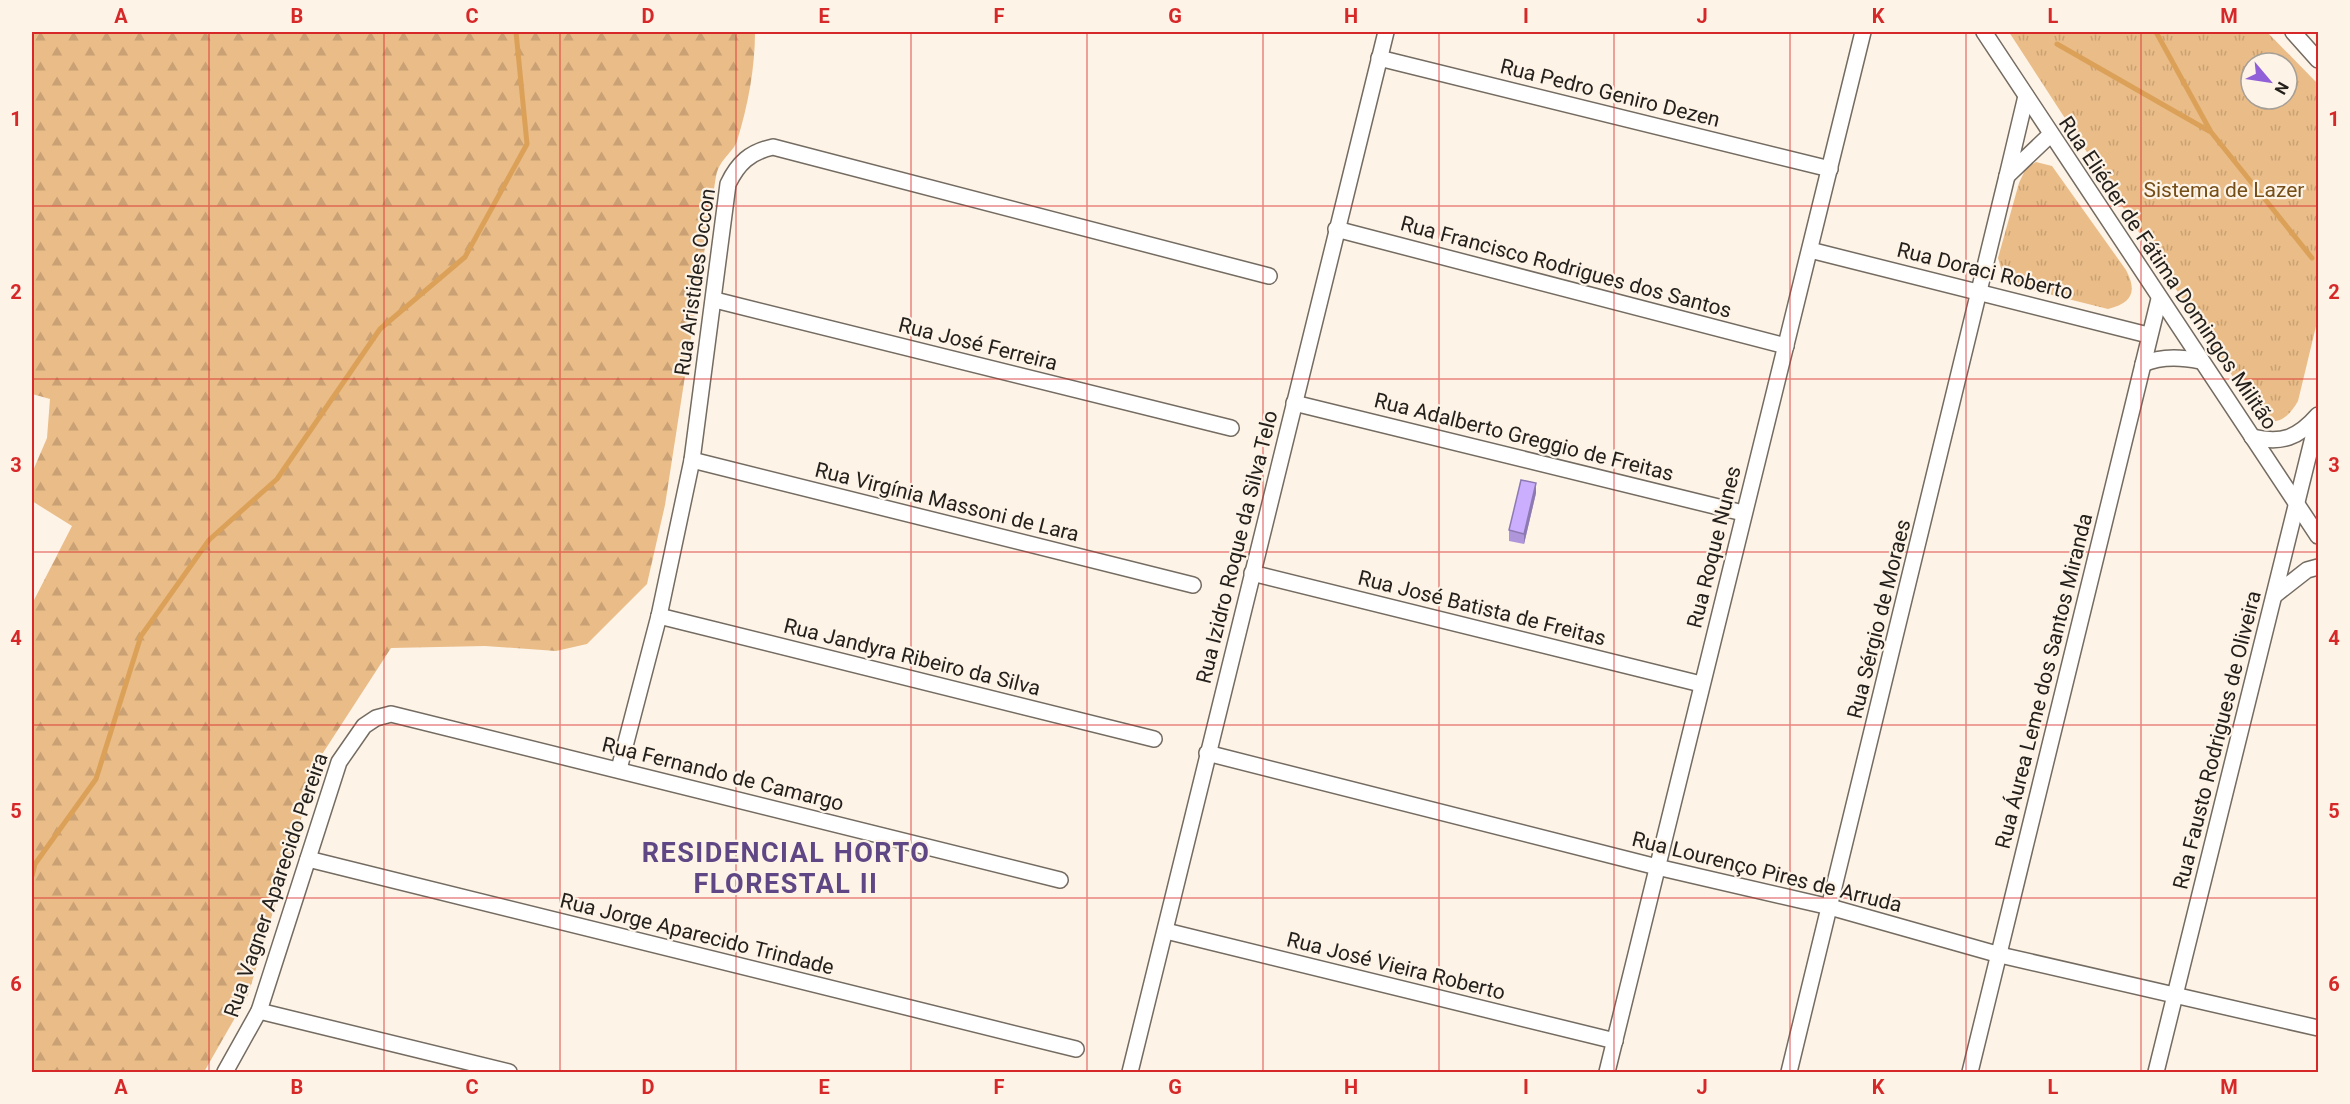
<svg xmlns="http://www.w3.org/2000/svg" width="2350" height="1104" font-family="Roboto,sans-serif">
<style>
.forest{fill:url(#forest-firs)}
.park{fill:url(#park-tufts);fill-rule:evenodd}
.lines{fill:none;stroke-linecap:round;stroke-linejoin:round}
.stream{stroke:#dca159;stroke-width:5}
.street-casing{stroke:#746b61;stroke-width:18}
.street{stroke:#fff;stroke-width:15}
.wall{fill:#af96da}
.shaded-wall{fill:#8e7ab2}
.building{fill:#cbaffe;stroke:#8e7ab2;stroke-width:1.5}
.grid{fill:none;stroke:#d62828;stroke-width:1.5;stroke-opacity:0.55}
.labels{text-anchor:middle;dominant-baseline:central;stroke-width:4.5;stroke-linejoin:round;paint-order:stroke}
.street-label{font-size:21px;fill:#24201c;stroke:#fdf3e7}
.park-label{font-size:21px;fill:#744d17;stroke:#fdf3e7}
.district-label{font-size:27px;font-weight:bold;letter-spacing:1.5px;fill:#5e4784;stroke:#fdf3e7}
.neatline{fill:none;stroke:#d62828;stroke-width:2}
.grid-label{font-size:20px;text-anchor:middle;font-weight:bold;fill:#d62828}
</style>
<defs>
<pattern id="forest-firs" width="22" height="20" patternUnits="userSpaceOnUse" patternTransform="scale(1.5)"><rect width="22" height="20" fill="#eabc87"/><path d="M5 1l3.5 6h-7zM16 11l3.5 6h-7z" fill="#c9a174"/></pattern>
<pattern id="park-tufts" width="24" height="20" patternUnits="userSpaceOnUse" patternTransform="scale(1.5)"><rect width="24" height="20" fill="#eabc87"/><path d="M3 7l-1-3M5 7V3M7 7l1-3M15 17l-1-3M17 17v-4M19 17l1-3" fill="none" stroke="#c9a174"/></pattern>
</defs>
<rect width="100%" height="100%" fill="#fdf3e7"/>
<path class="forest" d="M32,32H755C755,68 748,106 737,141C733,153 720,158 716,176L665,505L647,584L587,644L556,651L485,646L391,648L319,759L248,995L204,1072H32V604L72,526L32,501V473L47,438L50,399L32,394Z"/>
<g class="park">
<path d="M2009,32H2267L2318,84V318L2298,401C2289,417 2277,428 2259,417ZM2251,63H2287V99H2251Z"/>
<path d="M2036,162L2052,166L2126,270C2137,291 2133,303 2108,309L2020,287L2003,275L1998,258L2019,183L2026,168Z"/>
</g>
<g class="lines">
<g class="stream">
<path d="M2156,32L2211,132L2312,258"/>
<path d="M2057,44L2209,131"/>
<path d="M32,876L35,864L96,779L141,636L209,540L277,479L380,329L465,257L527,144L516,32"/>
</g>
<defs>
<g id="street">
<path d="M1984,32L2318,536"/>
<path d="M2293,32L2318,60"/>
<path d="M1379,58L1830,169"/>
<path d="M2026,96L2007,176L2050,135"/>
<path d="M1336,229L1786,346"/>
<path d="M1810,250L2148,335"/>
<path d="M715,300L1231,428"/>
<path d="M2143,364C2161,356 2181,357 2200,361"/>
<path d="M1294,403L1743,513"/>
<path d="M2252,437C2282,444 2298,438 2318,415"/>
<path d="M692,460L1193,585"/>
<path d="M1252,573L1701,684"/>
<path d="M2275,595L2307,570L2318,567"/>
<path d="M659,616L1154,739"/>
<path d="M1207,753L1657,867L1830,907L2000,955L2318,1028"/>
<path d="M619,769L659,616L692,460L728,184C738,163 750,152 773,147L1269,276"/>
<path d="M308,859L1076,1049"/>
<path d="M1166,931L1615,1041"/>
<path d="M259,1011L509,1072"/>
<path d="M225,1072L259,1011L339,762L364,726L376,718L391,714L1060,880"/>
<path d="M1130,1072L1386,32"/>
<path d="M1607,1072L1863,32"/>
<path d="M1789,1072L2007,176"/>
<path d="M1970,1072L2159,299"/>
<path d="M2156,1072L2318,417"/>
</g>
</defs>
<use href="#street" class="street-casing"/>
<use href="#street" class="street"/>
</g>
<path class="wall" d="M1536,493L1524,544L1509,541V530Z"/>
<path class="shaded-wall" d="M1536,483V493L1524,544V534Z"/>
<path class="building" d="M1521,480L1536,483L1524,534L1509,530Z"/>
<path class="grid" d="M209,32V1072M384,32V1072M560,32V1072M736,32V1072M911,32V1072M1087,32V1072M1263,32V1072M1439,32V1072M1614,32V1072M1790,32V1072M1966,32V1072M2141,32V1072M32,206H2318M32,379H2318M32,552H2318M32,725H2318M32,898H2318"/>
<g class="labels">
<g class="street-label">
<text transform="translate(1610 93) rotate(14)">Rua Pedro Geniro Dezen</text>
<text transform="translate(1566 267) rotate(15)">Rua Francisco Rodrigues dos Santos</text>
<text transform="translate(1985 271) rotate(14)">Rua Doraci Roberto</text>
<text transform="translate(2168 273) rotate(56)">Rua Eliéder de Fátima Domingos Militão</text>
<text transform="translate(695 282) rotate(-82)">Rua Aristides Occon</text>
<text transform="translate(978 344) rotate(14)">Rua José Ferreira</text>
<text transform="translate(1524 437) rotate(14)">Rua Adalberto Greggio de Freitas</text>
<text transform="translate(947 502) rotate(14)">Rua Virgínia Massoni de Lara</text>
<text transform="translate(1237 547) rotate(-76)">Rua Izidro Roque da Silva Telo</text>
<text transform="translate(1714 547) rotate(-76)">Rua Roque Nunes</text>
<text transform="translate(1482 608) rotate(14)">Rua José Batista de Freitas</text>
<text transform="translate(1879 619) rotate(-76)">Rua Sérgio de Moraes</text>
<text transform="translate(912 657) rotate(14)">Rua Jandyra Ribeiro da Silva</text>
<text transform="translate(2044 681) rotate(-76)">Rua Áurea Leme dos Santos Miranda</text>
<text transform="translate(2217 740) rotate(-76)">Rua Fausto Rodrigues de Oliveira</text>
<text transform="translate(723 774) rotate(14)">Rua Fernando de Camargo</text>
<text transform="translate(1767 872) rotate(14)">Rua Lourenço Pires de Arruda</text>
<text transform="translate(276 885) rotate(-71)">Rua Vagner Aparecido Pereira</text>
<text transform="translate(697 934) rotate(14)">Rua Jorge Aparecido Trindade</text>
<text transform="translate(1396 966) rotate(14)">Rua José Vieira Roberto</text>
</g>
<g class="park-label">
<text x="2224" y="190">Sistema de Lazer</text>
</g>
<g class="district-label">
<text x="786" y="853">RESIDENCIAL HORTO<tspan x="786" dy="31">FLORESTAL II</tspan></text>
</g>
</g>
<rect width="2350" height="1104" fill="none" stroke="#fdf3e7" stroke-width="66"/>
<g transform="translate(2269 81) rotate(119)"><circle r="28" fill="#fdf3e7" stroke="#a69f96" stroke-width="1.5"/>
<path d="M0-4.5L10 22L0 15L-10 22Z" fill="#915fd8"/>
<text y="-9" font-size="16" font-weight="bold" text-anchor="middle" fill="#24201c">N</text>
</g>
<rect x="33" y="33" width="2284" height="1038" class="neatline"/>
<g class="grid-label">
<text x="121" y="23">A</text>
<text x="297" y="23">B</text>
<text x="472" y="23">C</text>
<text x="648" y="23">D</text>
<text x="824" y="23">E</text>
<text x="999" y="23">F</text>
<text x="1175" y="23">G</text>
<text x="1351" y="23">H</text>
<text x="1526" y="23">I</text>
<text x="1702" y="23">J</text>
<text x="1878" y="23">K</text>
<text x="2053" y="23">L</text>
<text x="2229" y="23">M</text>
<text x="16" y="126">1</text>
<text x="2334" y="126">1</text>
<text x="16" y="299">2</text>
<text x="2334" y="299">2</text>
<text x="16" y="472">3</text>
<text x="2334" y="472">3</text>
<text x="16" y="645">4</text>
<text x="2334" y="645">4</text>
<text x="16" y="818">5</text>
<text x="2334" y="818">5</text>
<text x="16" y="991">6</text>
<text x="2334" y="991">6</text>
<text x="121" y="1094">A</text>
<text x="297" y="1094">B</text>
<text x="472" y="1094">C</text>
<text x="648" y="1094">D</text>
<text x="824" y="1094">E</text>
<text x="999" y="1094">F</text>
<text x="1175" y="1094">G</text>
<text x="1351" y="1094">H</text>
<text x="1526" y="1094">I</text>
<text x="1702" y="1094">J</text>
<text x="1878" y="1094">K</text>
<text x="2053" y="1094">L</text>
<text x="2229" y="1094">M</text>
</g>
</svg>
